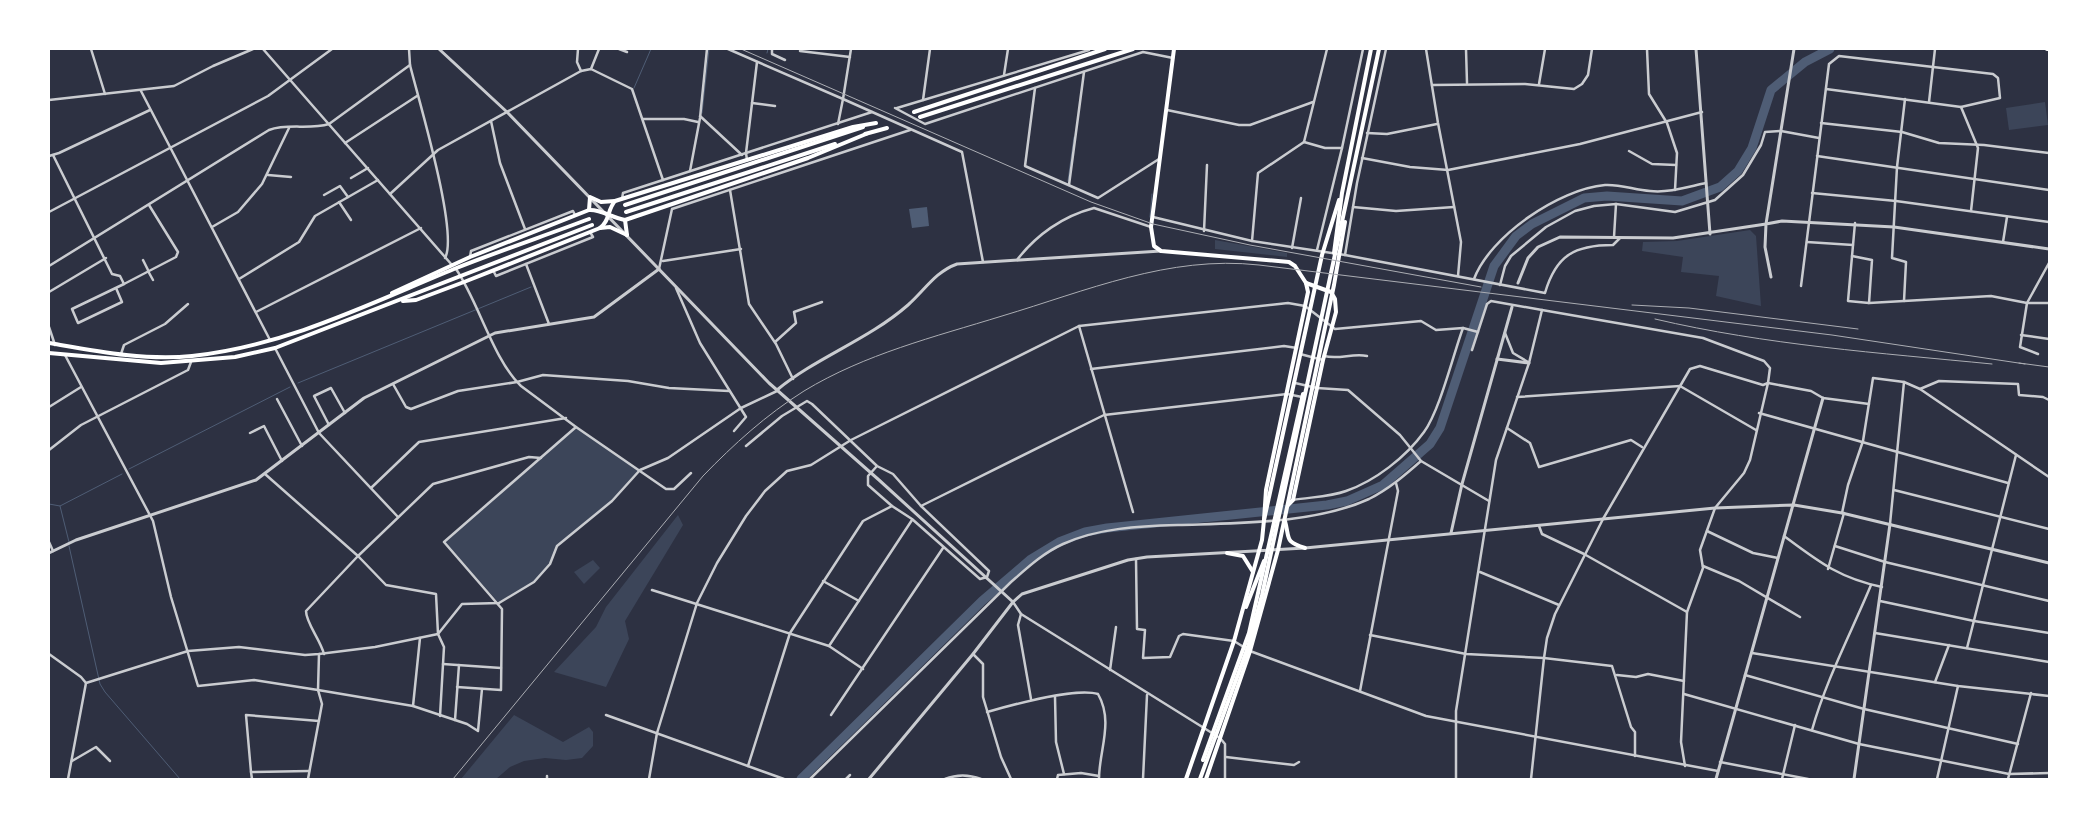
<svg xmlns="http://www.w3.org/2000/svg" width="2098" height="828" font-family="Mulish,sans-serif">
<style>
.green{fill:#3c4559}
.water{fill:#4f5d75}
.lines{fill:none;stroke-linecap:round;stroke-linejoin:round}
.stream{stroke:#4f5d75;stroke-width:1}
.river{stroke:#4f5d75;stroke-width:9}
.minor{stroke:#caccd0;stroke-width:2.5}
.tertiary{stroke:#caccd0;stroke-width:3}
.primary{stroke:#fff;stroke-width:4}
.trunk{stroke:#fff;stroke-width:4}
.rail{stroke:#abadb3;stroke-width:1}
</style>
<rect width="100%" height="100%" fill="#2d3142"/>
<g class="green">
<path d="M2045,102L2048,125L2009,130L2006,108Z"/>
<path d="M1750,230L1756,236L1761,306L1716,296L1719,276L1681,272L1683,257L1642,251L1643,242L1677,241Z"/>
<path d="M1215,240L1287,253V257L1215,249Z"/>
<path d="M576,427L640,470L612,501L557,546L550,564L534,582L499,603L444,542Z"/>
<path d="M678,515L683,525L625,621L629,639L606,687L554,672L596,627L606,607Z"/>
<path d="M593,560L600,568L584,584L574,572Z"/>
<path d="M514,715L563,742L589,727L593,732V746L582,758L566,760L545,758L524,761L510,767L496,779H461Z"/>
</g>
<path class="water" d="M927,207L929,226L912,228L909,209Z"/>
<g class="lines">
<g class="stream">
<path d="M767,53L768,49"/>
<path d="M634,88L651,49"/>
<path d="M702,113L709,49"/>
<path d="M1068,181L1074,137"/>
<path d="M1150,217L1152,194"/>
<path d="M298,383L531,287"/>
<path d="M129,469L290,387"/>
<path d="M49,504L60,506L122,474"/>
<path d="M60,506L69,542"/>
<path d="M69,546L100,684L105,692L180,779"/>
</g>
<path class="river" d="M801,779L982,601L1031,559L1059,542L1085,532L1107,528L1327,505L1347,501L1383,485L1430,444L1440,428L1494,266L1516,236L1532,224L1584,198L1607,196L1682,201L1720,187L1738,171L1752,148L1771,90L1805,62L1830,49"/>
<g class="minor">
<path d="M91,49L105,94"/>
<path d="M263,49L452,265"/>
<path d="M409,49L410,65C418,98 459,233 445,258"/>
<path d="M578,49L577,62L581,71"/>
<path d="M619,49L627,52"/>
<path d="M728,49L843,99L838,124"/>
<path d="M772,49V54L785,60"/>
<path d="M851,49L843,99L962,152L983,262"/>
<path d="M1426,49L1438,123L1461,242L1458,276"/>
<path d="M1466,49L1467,83"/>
<path d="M1647,49L1649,94L1667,123L1677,153L1675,190"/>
<path d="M800,51L850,57"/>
<path d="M591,69L599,49"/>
<path d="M1004,75L1008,49"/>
<path d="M1539,84L1545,49"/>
<path d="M1432,85L1525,84L1574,89L1582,84L1588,75L1592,49"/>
<path d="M1035,88L1025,166L1098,198L1159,159"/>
<path d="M141,91L270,340"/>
<path d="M49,100L174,86L213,66L253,49"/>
<path d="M923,100L930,49"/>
<path d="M1929,102L1935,49"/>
<path d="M752,103L775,106"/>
<path d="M1961,107L1978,148L1971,211"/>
<path d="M895,108L925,124L1143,52L1173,58"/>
<path d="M897,108L1089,50"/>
<path d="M1167,110L1239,125H1250L1313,102"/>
<path d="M700,116L742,155"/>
<path d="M643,119H684L698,122"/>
<path d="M491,121L500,163L525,229"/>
<path d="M1821,123L1902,132L1939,143L1984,145L2049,153"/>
<path d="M1367,133L1387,134L1437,124"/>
<path d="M1304,142L1327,49"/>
<path d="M1304,142L1325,148H1342"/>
<path d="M345,143L417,96"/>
<path d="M1629,151L1652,164L1676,165"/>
<path d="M53,155L112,274L120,276L124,284L176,257L178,252L149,205"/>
<path d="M49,156L59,153L150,110"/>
<path d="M1817,156L2049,190"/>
<path d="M1362,158L1410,167L1448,170L1580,144L1702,112"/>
<path d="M747,160L746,153L757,62"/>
<path d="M690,171L700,118L707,49"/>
<path d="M268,175L291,177"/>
<path d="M351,178L368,168"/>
<path d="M1069,185L1084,72"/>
<path d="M730,190L749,304L776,344L793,379"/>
<path d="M1812,193L1896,201L2049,222"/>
<path d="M390,194L438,150L581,71L591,69L632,89L663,180"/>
<path d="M324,195L340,186L348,197"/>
<path d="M622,199L623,193L872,112"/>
<path d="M339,202L351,220"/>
<path d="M1353,207L1396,211L1454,207"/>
<path d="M49,212L268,96L332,49"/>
<path d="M1153,217L1252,241L1345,255L1545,293C1556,255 1575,245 1613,245L1620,238"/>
<path d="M1855,223L1848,301L1869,303L1991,296L2027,303H2049"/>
<path d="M212,227L238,212L262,184L289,128"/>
<path d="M1204,231L1207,165"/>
<path d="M1614,237L1616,204"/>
<path d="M1252,241L1258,173L1304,142"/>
<path d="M1807,242L1853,245"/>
<path d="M2003,242L2007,217"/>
<path d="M1292,248L1301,198"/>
<path d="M1317,250L1342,148L1363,49"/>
<path d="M1345,255L1357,183L1386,49"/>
<path d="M1852,256L1872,260L1869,303"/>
<path d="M470,257L471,251L573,211L575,215"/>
<path d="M143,260L148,270"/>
<path d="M1017,260C1036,235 1063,216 1094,208L1151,227"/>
<path d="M663,261L741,249"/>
<path d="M526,264L549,324"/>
<path d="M49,266L269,130C288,123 309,130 329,124L410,65"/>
<path d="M456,269C478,301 494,361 521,386L576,427L666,489H674L691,473"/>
<path d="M659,269L672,209L910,130"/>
<path d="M493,270L496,276L593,237L590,232"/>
<path d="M148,271L153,280"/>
<path d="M239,279L299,242L315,216L378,180"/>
<path d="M1474,279C1490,236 1559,189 1605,185C1620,184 1635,190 1650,191C1669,193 1687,187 1706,183"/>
<path d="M1500,285L1505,266L1511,256L1546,227L1575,211L1594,206L1616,204L1675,212L1715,200L1743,175L1761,145L1765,132L1781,131L1819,138"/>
<path d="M1801,286L1829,64L1839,56L1993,74L1998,78L2000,98L1961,107L1826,89"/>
<path d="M116,288L122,302L78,323L72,309L124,284"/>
<path d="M676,288L700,343L746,417L734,431"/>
<path d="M49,292L106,258"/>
<path d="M1904,301L1906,262L1892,258L1897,167L1905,99"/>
<path d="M256,312L421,228"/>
<path d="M1079,326L1133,512"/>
<path d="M49,327L55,345"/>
<path d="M1505,333L1513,353L1528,362"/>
<path d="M2021,335L2049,339"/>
<path d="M775,342L796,323L794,312L822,302"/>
<path d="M275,348L319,433L398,517"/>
<path d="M1472,350L1487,304L1491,301L1542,310"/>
<path d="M121,354L124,345L165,324L188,304"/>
<path d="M1300,354L1323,360"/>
<path d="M2038,354L2020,347L2027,303L2049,263"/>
<path d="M65,355L153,521L171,597L198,686L254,680L318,690L413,706L467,724L478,731L482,689"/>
<path d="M1324,356C1339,360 1352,353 1367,356"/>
<path d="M1091,369L1284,346L1297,348"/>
<path d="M1295,383L1317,388L1348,390L1400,435L1421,461L1489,501"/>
<path d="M393,384L406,407L411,409L458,391L517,382L543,375L628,381L669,388L729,391"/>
<path d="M1920,389L1939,381L2018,384L2019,395L2043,397L2049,400"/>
<path d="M1517,397L1680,386L1756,430"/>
<path d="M277,399L302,446"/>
<path d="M49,407L81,387"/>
<path d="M1759,413L2008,483"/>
<path d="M329,425L314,396L331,388L345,413"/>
<path d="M1507,428L1530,443L1539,467L1631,440L1642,447"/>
<path d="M250,433L264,426L282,461"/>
<path d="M746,446L782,416L807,401L812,404L877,466L893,474L921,506L989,571L987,577L980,579L912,519L892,506L868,485V476L877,466"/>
<path d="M49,450L81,425L188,370L191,362"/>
<path d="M265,474L358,556L386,585L436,594L438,634L444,647L440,716"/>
<path d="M371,488L419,442L566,418"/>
<path d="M1894,490L2049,529"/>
<path d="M1293,500C1310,497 1330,497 1346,491C1375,481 1406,457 1424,432C1440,410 1453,355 1463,328"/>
<path d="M921,506L1104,415L1287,394L1302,397"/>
<path d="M1842,513L1848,485L1863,441L1873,378L1904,382L1920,389L2049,477"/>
<path d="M1890,524L1904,382"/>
<path d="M1539,526L1542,534L1584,554L1687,612"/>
<path d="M1707,531L1753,553L1778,558"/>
<path d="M1784,536C1819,562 1839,578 1882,587"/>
<path d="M49,542L53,551"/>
<path d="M1835,546L1885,562L2049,601"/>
<path d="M1136,559L1137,629L1145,630L1143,658L1170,657L1179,636L1183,634L1234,641L1250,651L1426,716L1718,771"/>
<path d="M1703,566L1739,581L1800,617"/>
<path d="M1828,569L1844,513"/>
<path d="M1480,572L1559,605"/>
<path d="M823,581L859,601"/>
<path d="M652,590L829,646L863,669"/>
<path d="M1880,601L1974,621L2049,633"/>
<path d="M1013,602L1021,614L1220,738L1225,744V779"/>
<path d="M1021,614L1018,625L1031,699"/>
<path d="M1875,633L2049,662"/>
<path d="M1370,635L1466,654L1544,658L1612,666L1631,727L1635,732V756"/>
<path d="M829,646L912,520"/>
<path d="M1967,648L2016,455"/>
<path d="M1752,653L1958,686L2049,696"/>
<path d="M49,654L81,677L86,683"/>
<path d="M324,654C320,639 306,623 306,611L358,556L433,484L529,457L541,458"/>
<path d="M973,654L983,664V697L1001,757L1011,779"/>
<path d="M443,664L501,668"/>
<path d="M1110,670L1116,627"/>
<path d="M1617,675L1636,677L1648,674L1684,681"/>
<path d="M1745,675L1864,709L2018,744"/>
<path d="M1935,682L1949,645"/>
<path d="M457,687L501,690L502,609L444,542L576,427"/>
<path d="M1360,691L1398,491L1396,483"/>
<path d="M1684,694L1859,744L2009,774L2049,773"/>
<path d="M1055,697L1056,742L1064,774"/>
<path d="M413,706L420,638"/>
<path d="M987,712C1012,705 1075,687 1098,694C1114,722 1099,750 1099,779"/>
<path d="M606,715L784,779"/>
<path d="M831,715L943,548"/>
<path d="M455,720L459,665"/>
<path d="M1812,730C1826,680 1851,633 1871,585"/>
<path d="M1226,757L1294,765L1299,762"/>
<path d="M72,761L96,747L110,761"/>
<path d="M1720,762L1808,779"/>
<path d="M748,766L790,633L863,521L892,506"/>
<path d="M309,771L251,772L246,715L319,721"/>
<path d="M251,772L252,779"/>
<path d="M68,779L86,683L188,651L239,647L305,655L319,654L375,647L438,634L462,604L499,603L534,582L550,564L557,546L612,501L640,470L668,458L741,408L777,391"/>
<path d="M308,779L322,704L318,690L319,654"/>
<path d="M547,779V776"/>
<path d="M649,779L657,733L697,603L717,563L746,516L765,491L787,471L811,465L851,440L1079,326L1288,303L1305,306L1335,329L1421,321L1436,330L1463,328L1478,332"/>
<path d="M810,779L1011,582C1027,568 1043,553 1063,544C1098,528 1140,526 1178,525C1238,523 1314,524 1369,499C1389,489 1405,475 1421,461"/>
<path d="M846,779L850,775"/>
<path d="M945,779C957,774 968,774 981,779"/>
<path d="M1057,779L1058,775L1081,773L1099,776"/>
<path d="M1143,779L1147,695"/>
<path d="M1456,779V711L1496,460L1529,363L1542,310L1703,338L1764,361L1770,368L1768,383L1811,391L1823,398L1869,404"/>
<path d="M1531,779L1544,658L1547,638L1555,614L1603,519L1690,369L1700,366L1763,385L1768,383L1750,460L1744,473L1715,508L1700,550L1703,568L1687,612L1681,742L1685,766"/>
<path d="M1782,779L1795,725"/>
<path d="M1937,779L1958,686"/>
<path d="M2008,779L2031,693"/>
</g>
<g class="tertiary">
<path d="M439,49L507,112L769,383L879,480L1013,602"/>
<path d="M1696,49L1710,234"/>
<path d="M1771,277L1765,247L1766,224L1782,221L1894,227L2049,249"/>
<path d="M1518,283L1528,258L1538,247L1560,237L1673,238L1766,224L1794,49"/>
<path d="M1497,359L1529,363"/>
<path d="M777,390C817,357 868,340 908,305C925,290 935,272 957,264L1161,251"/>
<path d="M1451,533L1462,484L1512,307"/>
<path d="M49,553L76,540L256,480L364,398L495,333L594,317L659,269"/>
<path d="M869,779L973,654L1013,602L1022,594L1128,560L1147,557L1305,548L1715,508L1794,505L1842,513L2049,563"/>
<path d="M1716,779L1823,398"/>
<path d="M1854,779L1890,524"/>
</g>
<path class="primary" d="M1174,49L1151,227L1154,246L1161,251L1289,262L1295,266L1306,283"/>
<g class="trunk">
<path d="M2047,49H2049"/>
<path d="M914,112L1105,49"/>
<path d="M920,117L1133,49"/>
<path d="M865,134L887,128"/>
<path d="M625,205L863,127"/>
<path d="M589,210C601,209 612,218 625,220L808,158L866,134"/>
<path d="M626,212L835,144"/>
<path d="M625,220L627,235"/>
<path d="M600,228C610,221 607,210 615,201L853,127L876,123"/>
<path d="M1334,253L1342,193L1371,49"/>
<path d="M392,293L470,257L589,210L590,197L601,202L615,201"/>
<path d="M403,301L416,300L464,282L600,228L610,227L627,235"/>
<path d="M49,343C95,351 145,361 192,356C286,346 369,304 454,269C499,251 544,236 589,219"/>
<path d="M49,353L161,363L235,357L275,348L592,225"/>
<path d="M1288,505L1293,500L1323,360L1336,312L1335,299L1331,292L1306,283"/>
<path d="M1264,520L1266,490L1308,292L1306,283"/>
<path d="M1285,521C1290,539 1284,541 1305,548"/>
<path d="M1227,553L1243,556L1253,572"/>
<path d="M1246,607L1264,561"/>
<path d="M1203,760L1249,633L1303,394"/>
<path d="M1186,779L1234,641L1262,540L1264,520L1322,255L1339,200"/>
<path d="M1200,779L1248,647L1262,595L1379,49"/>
<path d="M1206,779L1250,651L1278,550L1334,285L1345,222"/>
</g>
<g class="rail">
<path d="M741,49L1091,202L1153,224L1250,245L1481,287"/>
<path d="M1632,305L1689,308L1858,329"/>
<path d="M1655,319C1766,345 1880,353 1992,364"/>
<path d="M2019,363L2049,367"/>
<path d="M453,779L703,476C734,444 766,415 804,391C865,354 934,337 1002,316C1086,291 1169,255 1259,265L1832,335L2025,364"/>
</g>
</g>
<rect width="2098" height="828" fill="none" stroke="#ffffff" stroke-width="100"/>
</svg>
